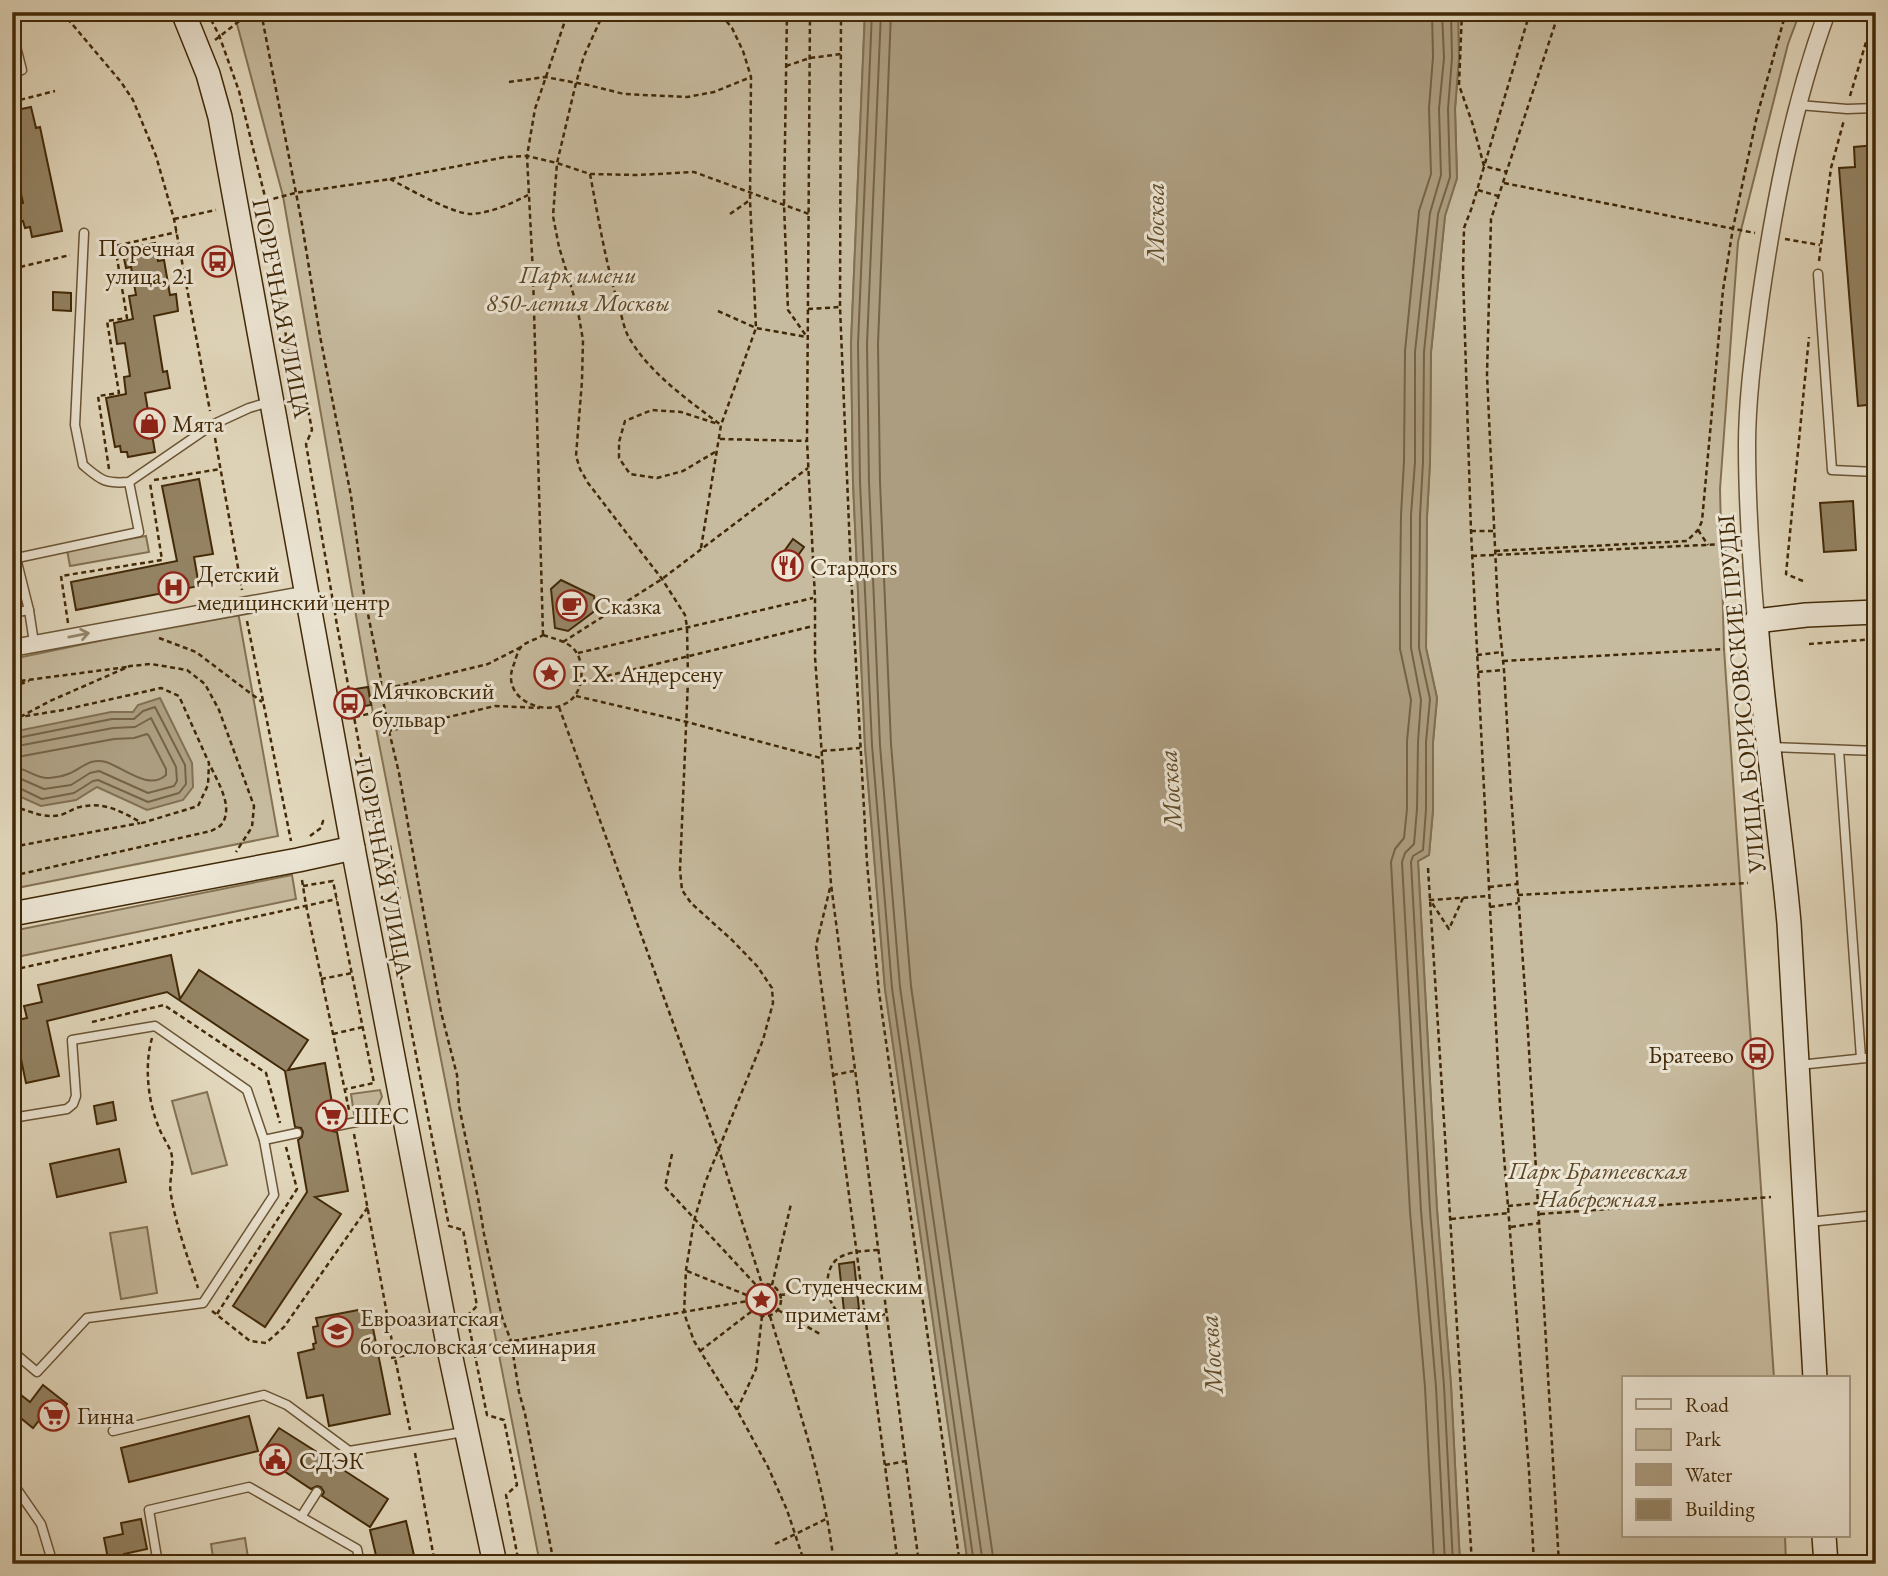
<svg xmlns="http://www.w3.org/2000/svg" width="1888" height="1576" font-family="'EB Garamond',serif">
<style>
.green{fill:#c7bb9f;stroke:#847253;stroke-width:2}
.water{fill:#ac9d80;stroke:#816f50;stroke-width:2}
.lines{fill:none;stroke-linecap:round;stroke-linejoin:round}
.shore{stroke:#766344;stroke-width:2}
.building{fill:#958566;stroke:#412907;stroke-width:2}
.lane-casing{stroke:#6a5535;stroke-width:11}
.street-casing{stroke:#6a5535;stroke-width:19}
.secondary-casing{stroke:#412907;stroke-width:26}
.path{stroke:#412907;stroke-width:2.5;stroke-dasharray:5 3.5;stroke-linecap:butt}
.lane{stroke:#ede6d5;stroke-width:8}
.street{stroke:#ede6d5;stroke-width:16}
.secondary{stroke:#ede6d5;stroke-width:23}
.oneway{stroke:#97886e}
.labels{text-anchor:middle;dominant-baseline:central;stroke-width:6;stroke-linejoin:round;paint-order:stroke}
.poi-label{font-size:24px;fill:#412907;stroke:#ede6d5;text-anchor:start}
.park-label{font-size:24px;font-style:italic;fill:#5c4625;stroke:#ede6d5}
.street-label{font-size:24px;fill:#412907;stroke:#ede6d5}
.water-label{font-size:26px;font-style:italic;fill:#614c2b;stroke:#ede6d5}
</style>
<rect width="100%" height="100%" fill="#e3d9be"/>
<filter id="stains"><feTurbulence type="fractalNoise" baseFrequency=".00286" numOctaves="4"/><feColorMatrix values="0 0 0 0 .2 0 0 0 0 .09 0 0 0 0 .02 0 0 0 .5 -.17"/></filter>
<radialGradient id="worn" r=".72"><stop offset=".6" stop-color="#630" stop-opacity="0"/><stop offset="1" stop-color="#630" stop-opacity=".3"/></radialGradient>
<g class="green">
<path d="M231,12H865L851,344L853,482L865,746L885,989L968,1564H540L373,713L283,196L237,24Z"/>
<path d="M1458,12H1800L1788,44L1738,242L1720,489L1724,649L1774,1378H1624V1536H1785L1786,1564H1460L1451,1385L1437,1210L1418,861L1429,855L1433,810V742L1437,698L1426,648L1427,516L1430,462L1431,352L1445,215L1457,178L1455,109L1459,58Z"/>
<path d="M146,536L149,552L70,566L67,550Z"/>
<path d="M238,612L278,836L12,889V659Z"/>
<path d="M292,875L296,899L12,958V931Z"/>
<path d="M380,1090L382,1097L377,1107L354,1114L351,1094Z"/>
<path d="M207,1092L227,1165L192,1174L172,1101Z"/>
<path d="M147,1227L157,1293L121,1299L110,1233Z"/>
<path d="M245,1538L249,1564H214L211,1544Z"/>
</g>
<g class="water">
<path d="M865,12H1458L1459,58L1455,109L1457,178L1445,216L1431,352L1430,462L1427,516L1426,648L1437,698L1433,742V810L1429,855L1418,861L1437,1210L1451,1385L1460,1564H968L885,989L865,746L853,482L851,344Z"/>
<path d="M160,698L192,763L193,787L183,800L147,810L97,787L76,800L41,806L12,793V732L111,712H133L138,705Z"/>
</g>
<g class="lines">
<g class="shore">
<path d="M872,12L858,344L860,482L872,745L892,988L974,1564"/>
<path d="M881,12L867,344L869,482L880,745L900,987L983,1564"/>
<path d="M891,12L878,344L880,482L891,744L911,986L994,1564"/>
<path d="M1432,12L1433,57L1429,108L1431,174L1419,211L1405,351L1404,461L1401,515L1400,593V649L1411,700L1407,741V809L1404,838L1395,849L1391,862L1410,1212L1425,1387L1434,1564"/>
<path d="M1442,12L1444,58L1439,109L1441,175L1430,213L1415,352V462L1411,515V648L1421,700L1418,742L1417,809L1414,844L1405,853L1402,862L1421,1211L1436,1387L1445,1564"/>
<path d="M1451,12L1452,58L1448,109L1450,177L1438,214L1424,352L1423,462L1420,516L1419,648L1430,699L1426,742V809L1423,850L1413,856L1411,862L1430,1211L1444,1386L1453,1564"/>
<path d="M12,739L112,719H134L143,711L155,707L185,765L186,784L179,793L148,802L98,780L93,781L74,793L42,799L17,787L12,786"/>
<path d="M12,747L113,728L135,727L151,718L176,767L177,781L174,786L148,793L99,771L90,773L71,785L44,789L21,779L12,777"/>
<path d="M12,758L114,739L134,738L147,734L149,736L166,769V775C149,791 124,768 106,762C88,757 80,771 65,775C60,777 54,777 49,778C36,779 25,767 12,767"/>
</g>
</g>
<g class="building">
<path d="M31,107L36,128L40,127L62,231L32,237L30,227L25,228L23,221L19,222L16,204L23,203L17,176H12V111Z"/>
<path d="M1876,145V166H1874L1876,193V404L1858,406L1839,168L1855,167L1854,147Z"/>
<path d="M155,243L158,261L164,260L170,295L176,294L178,311L154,316L163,372L167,371L170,388L145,393L155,452L128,457L127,452H121L120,446L115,447L106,398L126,394L124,377L130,376L125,343L117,344L114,323L133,319L129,296L136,295L131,267L126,268L123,254L141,251L140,246Z"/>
<path d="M53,292L71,293V311L53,310Z"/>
<path d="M199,479L213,554L194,557L199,586L76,610L71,582L177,561L162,486Z"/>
<path d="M1853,501L1856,550L1824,552L1820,503Z"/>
<path d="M793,539L804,547L786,572L775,564Z"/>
<path d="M561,580L594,596L596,610L568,631L555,628L551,589Z"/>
<path d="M368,687L371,705L358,707L355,689Z"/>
<path d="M171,955L180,999L199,970L308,1040L288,1070L325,1063L335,1120L331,1122L330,1127L332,1131L337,1132L348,1191L315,1197L341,1214L265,1327L233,1306L307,1192L298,1140L302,1137L303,1132L301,1128L295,1127L285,1071L167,992L47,1021L59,1076L26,1083L13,1021L27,1018L24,1006L42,1002L38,985Z"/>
<path d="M113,1102L116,1120L97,1124L94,1106Z"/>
<path d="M119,1149L126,1182L57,1197L50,1164Z"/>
<path d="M854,1262L859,1309L844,1311L839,1264Z"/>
<path d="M369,1308L390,1414L329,1426L323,1395L307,1398L298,1353L314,1349L313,1344L316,1343L313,1327L318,1326L316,1318Z"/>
<path d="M43,1385L67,1404L54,1421L45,1413L33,1428L12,1411V1388L30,1402Z"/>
<path d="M249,1416L258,1451L129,1482L121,1448Z"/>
<path d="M279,1428L331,1461L330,1466L332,1470L337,1471L342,1469L388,1499L370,1527L322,1496L324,1492L321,1487L317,1486L311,1489L260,1455Z"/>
<path d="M141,1519L147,1549L124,1554L125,1564H109L104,1538L123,1534L121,1523Z"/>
<path d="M406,1521L416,1564H378L370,1530Z"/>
</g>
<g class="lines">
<defs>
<g id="lane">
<path d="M12,31L22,70L12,72"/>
<path d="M1799,105L1847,109L1876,108"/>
<path d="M84,233L75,425L83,465C101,480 104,484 129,482L212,425L249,408L269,402"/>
<path d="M1818,274L1832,470L1876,472"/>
<path d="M12,542L29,610L34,643"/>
<path d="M17,558L139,532L129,482"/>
<path d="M12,613L29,610"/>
<path d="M1770,747L1876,751"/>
<path d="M1839,750L1861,1058"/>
<path d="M1799,1065L1876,1057"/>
<path d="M12,1118L67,1109L73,1104L76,1096L72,1040L155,1026L247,1090L264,1140L274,1195L203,1303L87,1318L37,1372L12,1351"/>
<path d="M336,1126L402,1113"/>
<path d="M264,1140L297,1133"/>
<path d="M1809,1222L1876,1215"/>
<path d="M113,1431L264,1395L287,1405L349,1451L464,1432"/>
<path d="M336,1465L349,1451"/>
<path d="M12,1482L41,1524L53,1564"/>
<path d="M301,1517L317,1492"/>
<path d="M158,1564L149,1510L249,1487L357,1549L360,1564"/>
</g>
<g id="street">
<path d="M1756,621C1751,563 1747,504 1747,445C1747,398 1754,349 1760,302C1774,204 1793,105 1827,12"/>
<path d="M12,648L308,594"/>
</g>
<g id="secondary">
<path d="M183,12L208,74L220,117L353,848L449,1349L495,1564"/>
<path d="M12,914L298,860L353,848"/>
<path d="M1815,1378L1789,923C1780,822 1763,722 1756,621L1806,615L1876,612"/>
<path d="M1824,1536L1826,1564"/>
</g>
</defs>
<use href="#lane" class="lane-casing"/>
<use href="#street" class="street-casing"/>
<use href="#secondary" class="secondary-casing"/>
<g class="path">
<path d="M62,12L121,82L133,100L156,156L174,219L210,411"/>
<path d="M207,12L219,35L239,91L266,201L291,370L302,377L312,430L306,444L337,625L376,836L390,845L403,920L392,930L449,1226L463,1230L477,1306L467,1316L487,1415L504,1420L517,1485L506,1495L519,1564"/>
<path d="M261,12L302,224L320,336L351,496L364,594L381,679V690"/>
<path d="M604,12L584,56L576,83L557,163L553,216L559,247L577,306L583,340L582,381L576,456L580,469L588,483L662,579L685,615L687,627L688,680L680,870L682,890L691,903L732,940L757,966L772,988L773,1003L763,1040L705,1183L694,1221L686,1270L684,1313L694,1341L737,1410L768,1467L787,1510L805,1564"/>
<path d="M787,12L784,204L788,310L807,337"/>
<path d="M810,12L807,441L815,598V657L831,884L919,1564"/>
<path d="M841,12L840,307L851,574L867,863L879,992L960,1564"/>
<path d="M1462,12L1459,85L1473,125L1484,166L1507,172"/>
<path d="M1530,12L1472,207L1464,228L1463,273L1471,531L1500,1106L1529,1471L1534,1564"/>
<path d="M215,40L251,12"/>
<path d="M786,66L810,58L841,54"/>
<path d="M509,82L545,77L588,85L624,94L687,97L714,92L751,77"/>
<path d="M1850,96L1875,12"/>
<path d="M12,102L55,91"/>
<path d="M590,174C598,216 605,259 617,300C621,311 623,326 628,336C649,373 688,400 721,425"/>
<path d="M390,179C407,188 453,214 471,214C490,213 511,204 528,195"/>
<path d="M1504,183L1755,233"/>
<path d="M1478,190L1498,196"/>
<path d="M257,203L295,193L390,179L506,157L527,156L557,163L590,174L638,175L694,172L809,214"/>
<path d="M730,214L750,200"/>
<path d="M174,219L216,210"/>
<path d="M12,220L18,244"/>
<path d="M1785,239L1820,245"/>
<path d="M1819,261L1831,168L1844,120"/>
<path d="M12,269L70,255"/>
<path d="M808,309L840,307"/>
<path d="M718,311L756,328L807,337"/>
<path d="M215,438L242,590"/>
<path d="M720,439L807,441"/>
<path d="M715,452L683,471L657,478L630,474L619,458V442L625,421L652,410L681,412L718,424"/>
<path d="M109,469L98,396L119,393L107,321L127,318L115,246L177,232"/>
<path d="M154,480L220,469"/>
<path d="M1698,530L1708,545"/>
<path d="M1471,531H1495"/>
<path d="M701,548L721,425L756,328L750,200L751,77L743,51L732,28L719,12"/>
<path d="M1495,551L1687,541L1698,530L1702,521L1723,290L1733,228L1757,116L1786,12"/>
<path d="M1472,556L1725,544L1727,581"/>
<path d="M1803,581L1786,574L1809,337"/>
<path d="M247,621L291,841"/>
<path d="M68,623L61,576L162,560L150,483"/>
<path d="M543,635L533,274L527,156L535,109L568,12"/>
<path d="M543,635C561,641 578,643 581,666C589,731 493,712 514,664C516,658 518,649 523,645C529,641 537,639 543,635Z"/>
<path d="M159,638L196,652L262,702"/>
<path d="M563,642L662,579L808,468"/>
<path d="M1809,644L1876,639"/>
<path d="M521,647L488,664L381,690L389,731L495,706L540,708"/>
<path d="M578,653L813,598"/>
<path d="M1477,655L1502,652"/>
<path d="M1503,661L1724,649"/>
<path d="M1478,672L1503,670"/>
<path d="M12,682L127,667"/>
<path d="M582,682L813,626"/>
<path d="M12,687L29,681"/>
<path d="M576,696L687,722L821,758"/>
<path d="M559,707L719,1150L762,1284"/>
<path d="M355,717L386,710"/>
<path d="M12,719L20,717L50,701L130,666L151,664L187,670L205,684L219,710L254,806L252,827L236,852"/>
<path d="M389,731L399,773L441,1012L457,1075L459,1106L479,1203L484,1234L502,1317L511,1341L519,1392L525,1414L554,1564"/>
<path d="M822,751L860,748"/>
<path d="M12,806C28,810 43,819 60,815C67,814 73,808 80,807C105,801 122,812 142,823L198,806L208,785L209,763L179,696L161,688L63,710L20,717"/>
<path d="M310,836L321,828L323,821H327"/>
<path d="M12,847L140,823"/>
<path d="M1428,868L1472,1564"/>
<path d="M377,869L394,866"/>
<path d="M12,876L211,831C214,829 218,828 221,825C235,808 217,781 210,765"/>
<path d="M302,880L306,905L349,1110"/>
<path d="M303,886L333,881L374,1083L346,1089"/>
<path d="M1489,887L1517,884"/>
<path d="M830,888L816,946L898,1564"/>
<path d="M1518,895L1748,883"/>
<path d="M1463,898L1449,929L1430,900L1489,896"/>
<path d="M1490,907L1518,903"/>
<path d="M12,970L337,899"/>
<path d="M321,979L352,973"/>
<path d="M92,1022L164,1005L266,1073L280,1123"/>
<path d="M333,1034L363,1027"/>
<path d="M152,1038C144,1066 148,1102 159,1128C162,1136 168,1144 171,1152C175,1166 168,1181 171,1195C176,1226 188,1258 198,1288"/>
<path d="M833,1075L854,1071"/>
<path d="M354,1134L395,1358L410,1430"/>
<path d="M672,1154L665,1187L757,1286"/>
<path d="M1508,1206L1538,1203"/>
<path d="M1540,1214L1771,1197"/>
<path d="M1451,1219L1509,1213"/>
<path d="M1511,1227L1539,1223"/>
<path d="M878,1250C865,1251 846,1251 836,1260C822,1273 826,1306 842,1315C854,1322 873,1316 886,1314"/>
<path d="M687,1271L749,1296"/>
<circle cx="765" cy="1300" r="16"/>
<path d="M772,1285L791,1204"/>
<path d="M780,1295L828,1290"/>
<path d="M778,1310L820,1334"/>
<path d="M212,1311L250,1341L266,1343L284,1327L368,1207"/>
<path d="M217,1314L297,1189L286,1147"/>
<path d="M770,1316C795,1398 824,1478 834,1564"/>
<path d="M473,1344L478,1347L748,1301"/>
<path d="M700,1351L752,1311"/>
<path d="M391,1358L425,1352"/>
<path d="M737,1410L756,1369L762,1316"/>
<path d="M415,1453L435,1564"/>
<path d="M885,1465L906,1461"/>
<path d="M775,1544L828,1518"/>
<path d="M1534,1557L1558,1556"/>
<path d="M1505,1564L1534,1561"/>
<path d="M1559,1564L1528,1033L1511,794L1504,670L1498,611L1487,375L1491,219L1559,12"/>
<path d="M1559,1564H1580"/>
</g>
<use href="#lane" class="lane"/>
<use href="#street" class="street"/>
<use href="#secondary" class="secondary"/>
</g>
<defs><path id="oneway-shaft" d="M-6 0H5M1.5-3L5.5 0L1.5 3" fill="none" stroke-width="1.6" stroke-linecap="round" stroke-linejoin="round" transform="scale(1.75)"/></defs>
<use class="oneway" href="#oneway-shaft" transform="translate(79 635) rotate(-11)"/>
<defs>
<symbol id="bus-ring" viewBox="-11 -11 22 22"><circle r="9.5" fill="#ede6d5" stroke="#8f2418" stroke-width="1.5"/><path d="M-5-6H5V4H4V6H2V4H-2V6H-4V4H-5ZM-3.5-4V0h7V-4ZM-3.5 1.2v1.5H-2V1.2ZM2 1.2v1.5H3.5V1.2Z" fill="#8f2418"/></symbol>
<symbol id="shop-ring" viewBox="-11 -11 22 22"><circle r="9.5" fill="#ede6d5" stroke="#8f2418" stroke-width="1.5"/><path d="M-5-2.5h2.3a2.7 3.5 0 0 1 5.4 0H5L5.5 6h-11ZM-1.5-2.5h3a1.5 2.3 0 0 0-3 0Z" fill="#8f2418"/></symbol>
<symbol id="restaurant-ring" viewBox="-11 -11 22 22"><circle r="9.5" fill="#ede6d5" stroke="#8f2418" stroke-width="1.5"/><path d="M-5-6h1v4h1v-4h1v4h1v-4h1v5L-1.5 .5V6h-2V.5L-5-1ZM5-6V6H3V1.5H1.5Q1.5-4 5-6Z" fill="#8f2418"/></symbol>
<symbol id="hospital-ring" viewBox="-11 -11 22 22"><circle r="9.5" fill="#ede6d5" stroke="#8f2418" stroke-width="1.5"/><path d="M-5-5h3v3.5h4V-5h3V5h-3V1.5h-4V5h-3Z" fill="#8f2418"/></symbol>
<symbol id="cafe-ring" viewBox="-11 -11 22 22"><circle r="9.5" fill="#ede6d5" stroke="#8f2418" stroke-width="1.5"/><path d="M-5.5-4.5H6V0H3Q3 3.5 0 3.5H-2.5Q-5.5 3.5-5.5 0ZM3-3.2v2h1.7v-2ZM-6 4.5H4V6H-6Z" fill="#8f2418"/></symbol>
<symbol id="sight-ring" viewBox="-11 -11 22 22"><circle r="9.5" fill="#ede6d5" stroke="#8f2418" stroke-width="1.5"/><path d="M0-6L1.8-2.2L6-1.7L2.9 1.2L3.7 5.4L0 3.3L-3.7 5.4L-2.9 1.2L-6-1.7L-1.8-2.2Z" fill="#8f2418"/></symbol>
<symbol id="supermarket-ring" viewBox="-11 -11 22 22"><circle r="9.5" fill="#ede6d5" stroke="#8f2418" stroke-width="1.5"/><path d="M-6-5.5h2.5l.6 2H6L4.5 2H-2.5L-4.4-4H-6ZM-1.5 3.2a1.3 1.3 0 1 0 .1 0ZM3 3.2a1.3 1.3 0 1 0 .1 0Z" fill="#8f2418"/></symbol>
<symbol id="university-ring" viewBox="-11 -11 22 22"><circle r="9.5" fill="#ede6d5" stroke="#8f2418" stroke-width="1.5"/><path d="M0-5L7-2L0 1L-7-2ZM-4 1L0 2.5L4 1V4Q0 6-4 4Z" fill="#8f2418"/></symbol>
<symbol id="civic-ring" viewBox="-11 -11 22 22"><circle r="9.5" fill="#ede6d5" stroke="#8f2418" stroke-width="1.5"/><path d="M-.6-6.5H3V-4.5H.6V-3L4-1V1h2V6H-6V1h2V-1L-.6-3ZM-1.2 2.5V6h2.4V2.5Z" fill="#8f2418"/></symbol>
</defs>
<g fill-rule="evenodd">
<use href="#bus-ring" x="200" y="244" width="35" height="35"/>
<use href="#shop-ring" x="132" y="406" width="35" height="35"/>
<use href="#restaurant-ring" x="770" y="548" width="35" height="35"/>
<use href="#hospital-ring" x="156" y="570" width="35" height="35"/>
<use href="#cafe-ring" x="554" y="588" width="35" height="35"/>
<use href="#sight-ring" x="532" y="656" width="35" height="35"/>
<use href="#bus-ring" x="332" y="686" width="35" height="35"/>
<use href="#bus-ring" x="1740" y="1036" width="35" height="35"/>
<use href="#supermarket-ring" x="314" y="1098" width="35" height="35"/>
<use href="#sight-ring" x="744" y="1282" width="35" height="35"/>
<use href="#university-ring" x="320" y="1314" width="35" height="35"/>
<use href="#supermarket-ring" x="36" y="1398" width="35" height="35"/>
<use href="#civic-ring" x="258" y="1442" width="35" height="35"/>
</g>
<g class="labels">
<g class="poi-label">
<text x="195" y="247" text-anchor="end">Поречная<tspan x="195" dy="28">улица, 21</tspan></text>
<text x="172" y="423">Мята</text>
<text x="810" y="566">Стардогs</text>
<text x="197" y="573">Детский<tspan x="197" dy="28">медицинский центр</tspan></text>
<text x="594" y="605">Сказка</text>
<text x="572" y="673">Г. Х. Андерсену</text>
<text x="372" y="690">Мячковский<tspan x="372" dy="28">бульвар</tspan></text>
<text x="1734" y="1054" text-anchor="end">Братеево</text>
<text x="354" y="1115">ШЕС</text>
<text x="785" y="1285">Студенческим<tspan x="785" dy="28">приметам</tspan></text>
<text x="360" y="1317">Евроазиатская<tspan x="360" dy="28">богословская семинария</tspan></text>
<text x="77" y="1415">Гинна</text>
<text x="299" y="1460">СДЭК</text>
</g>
<g class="park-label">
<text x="578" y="274">Парк имени<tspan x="578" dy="28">850-летия Москвы</tspan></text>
<text x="1598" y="1170">Парк Братеевская<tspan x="1598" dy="28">Набережная</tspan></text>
</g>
<g class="street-label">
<text transform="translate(282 308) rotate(79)">ПОРЕЧНАЯ УЛИЦА</text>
<text transform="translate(1741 694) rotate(-95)">УЛИЦА БОРИСОВСКИЕ ПРУДЫ</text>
<text transform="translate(384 866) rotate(79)">ПОРЕЧНАЯ УЛИЦА</text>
</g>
<g class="water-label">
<text transform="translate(1155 222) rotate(-90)">Москва</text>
<text transform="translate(1170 789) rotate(-94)">Москва</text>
<text transform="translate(1211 1354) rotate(-94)">Москва</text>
</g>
</g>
<rect width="1888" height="1576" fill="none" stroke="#e3d9be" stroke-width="42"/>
<rect x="14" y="14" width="1860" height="1548" fill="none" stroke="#412907" stroke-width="3.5"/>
<rect x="21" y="21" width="1846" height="1534" fill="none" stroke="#412907" stroke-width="2"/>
<rect x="1622" y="1376" width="228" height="161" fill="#ede6d5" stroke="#a89a83" stroke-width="2"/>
<rect x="1636" y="1399" width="35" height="10" fill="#ede6d5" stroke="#a89a83" stroke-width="2"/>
<text x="1685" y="1412" font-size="21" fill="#412907">Road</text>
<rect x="1636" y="1429" width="35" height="21" fill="#c7bb9f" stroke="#a89a83" stroke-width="2"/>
<text x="1685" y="1446" font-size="21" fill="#412907">Park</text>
<rect x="1636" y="1464" width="35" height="21" fill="#ac9d80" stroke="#a89a83" stroke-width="2"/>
<text x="1685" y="1482" font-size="21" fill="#412907">Water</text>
<rect x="1636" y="1499" width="35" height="21" fill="#958566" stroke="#a89a83" stroke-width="2"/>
<text x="1685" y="1516" font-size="21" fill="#412907">Building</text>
<rect width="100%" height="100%" filter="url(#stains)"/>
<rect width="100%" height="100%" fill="url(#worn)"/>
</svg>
